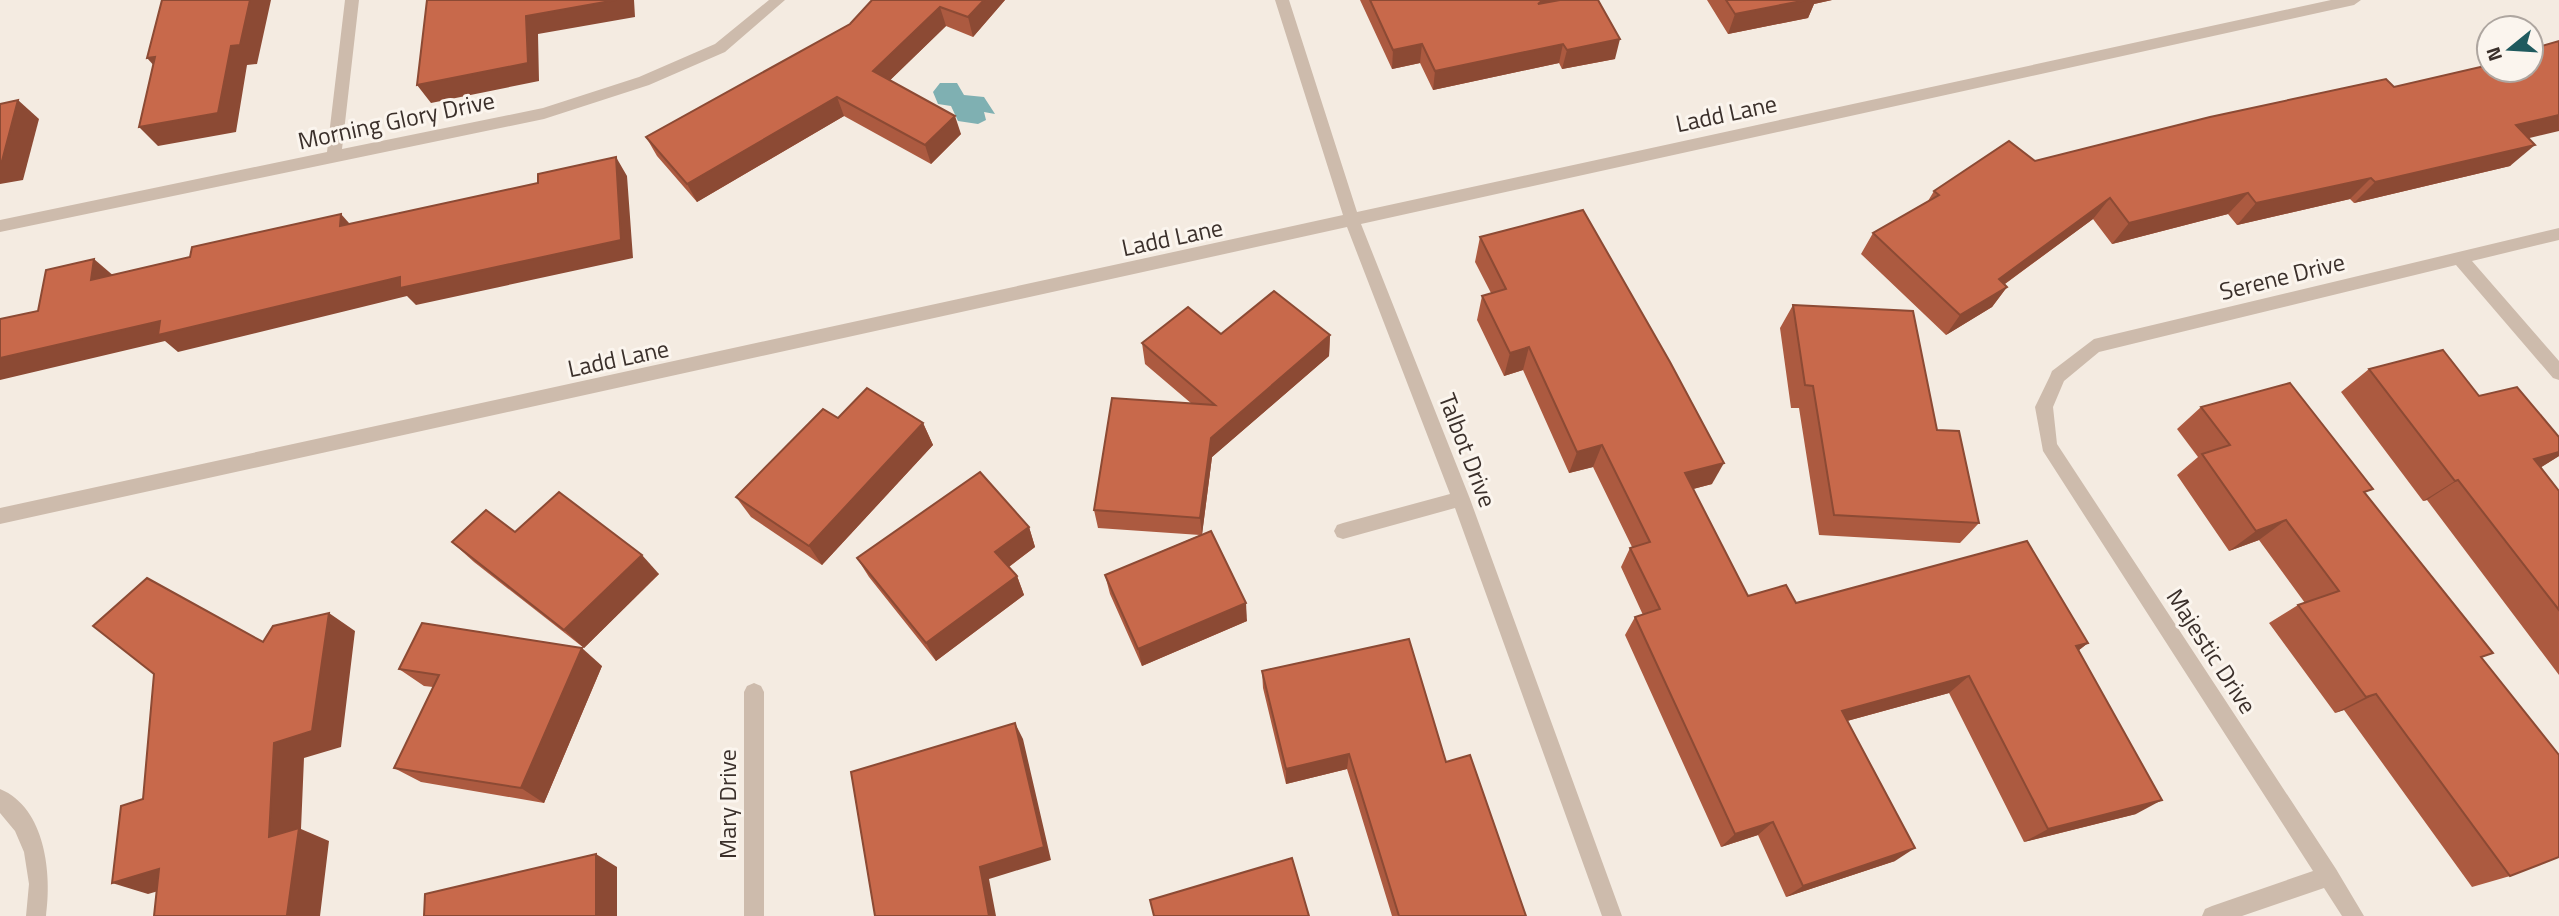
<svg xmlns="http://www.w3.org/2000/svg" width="2559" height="916" font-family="'Titillium Web',sans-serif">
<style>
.water{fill:#7fb0b2}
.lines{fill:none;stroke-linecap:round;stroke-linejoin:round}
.minor{fill:#cdbbac;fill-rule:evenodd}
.wall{fill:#ac5a40}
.shaded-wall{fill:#8c4a34}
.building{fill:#c8694b;stroke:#8c4a34;stroke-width:2}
.labels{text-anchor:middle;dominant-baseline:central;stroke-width:6;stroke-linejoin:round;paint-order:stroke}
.street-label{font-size:24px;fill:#3b302b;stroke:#fbf5ee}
</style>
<rect width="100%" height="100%" fill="#f4ebe1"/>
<path class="water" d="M940,83H957L964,95L984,97L995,114L984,112L986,120L978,124L958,121L951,106L938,104L933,92Z"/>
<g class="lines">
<g class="minor">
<path d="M345,0H359L342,149L543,108L639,77L715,44L769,0H785L725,52L649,85L544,119L0,232V220L327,152Z"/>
<path d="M1275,0H1289L1357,212L2331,0H2361L2354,5L1361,224L1470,499L1622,916H1602L1455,508L1343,539L1337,537L1334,531L1337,525L1343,523L1450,494L1347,227L0,524V508L1343,215Z"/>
<path d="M2559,228V240L2472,261L2559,361V380L2553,378L2456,265L2099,352L2064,381L2053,407L2057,444L2336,869L2364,916H2342L2324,888L2242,916H2202L2205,909L2212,906L2313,871L2043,451L2035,407L2050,376L2052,371L2094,339Z"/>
<path d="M754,683L761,686L764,692V916H744V692L747,686Z"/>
<path d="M0,789C46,808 52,875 46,916H26L29,884L24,852L15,831L0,813Z"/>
</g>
</g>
<g class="wall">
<path d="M872,0H1005L973,37L946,26L890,80L961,134L931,164L844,116L697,202L657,156L646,137L850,24Z"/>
<path d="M1360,0H1598L1615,59L1562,69L1559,63L1433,90L1420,63L1392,69Z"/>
<path d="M1707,0H1832L1814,4L1808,18L1728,34Z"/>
<path d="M2531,70L2528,138L2510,166L2354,203L2350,199L2237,225L2228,214L2112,244L2093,219L2005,284L2007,287L1992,307L1946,335L1861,254L1873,233L1928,201L1934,191L2035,161L2394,87Z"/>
<path d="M1480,237L1712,484L1693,489L1748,596L2088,643L2079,650L2136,814L2024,842L1949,693L1847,721L1895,861L1786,897L1758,835L1721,847L1625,635L1635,617L1643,615L1621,567L1630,548L1632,547L1593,467L1569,473L1523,370L1504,376L1477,320L1482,296L1491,293L1475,262Z"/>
<path d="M1793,305L1937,430L1979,523L1960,543L1819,535L1799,408H1791L1780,328Z"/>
<path d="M1221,334L1330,335L1329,356L1212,457L1202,534L1247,621L1142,666L1110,594L1105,575L1200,535L1098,528L1094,510L1192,404L1145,364L1142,343Z"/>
<path d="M2369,369L2479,396L2559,437V456L2541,467L2559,491V675L2427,500L2423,501L2341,392Z"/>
<path d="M2201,407L2365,494L2482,658L2510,876L2472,887L2344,710L2335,713L2269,623L2298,605L2305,603L2259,540L2229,551L2177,475L2198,457L2177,429Z"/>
<path d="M923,423L933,445L822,565L751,517L736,497Z"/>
<path d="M1029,527L1035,547L1009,567L1017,576L1024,595L936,661L869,577L857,558Z"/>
<path d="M515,532L659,574L584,648L474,562L452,542Z"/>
<path d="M602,666L544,803L421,782L394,768L433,687L424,686L399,669Z"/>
<path d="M1262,671L1446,762L1526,916H1392L1347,769L1286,784L1263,688Z"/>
</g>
<g class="shaded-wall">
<path d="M250,0H271L257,64L247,65L236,132L158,146L139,127L231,46Z"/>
<path d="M616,0H634L635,17L538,34L539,81L431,103L417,85L526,16Z"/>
<path d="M984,0H1005L973,37L968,17Z"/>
<path d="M1543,0H1564L1538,4Z"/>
<path d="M1803,0H1832L1814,4L1808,18L1728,34L1735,14Z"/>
<path d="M940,7L946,26L879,91L873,71Z"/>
<path d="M1620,39L1615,59L1562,69L1567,50Z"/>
<path d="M1422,44L1420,63L1392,69L1393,50Z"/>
<path d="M1563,44L1559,63L1433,90L1435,71Z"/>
<path d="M155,57L165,78L147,58Z"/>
<path d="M837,97L844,116L697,202L687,184Z"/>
<path d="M18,100L39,119L23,180L0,184V162Z"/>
<path d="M2559,115V131L2492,147L2516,125Z"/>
<path d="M955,116L961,134L931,164L925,145Z"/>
<path d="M2535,145L2510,166L2354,203L2375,182Z"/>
<path d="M616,157L627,176L633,258L416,305L407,296L178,352L165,341L0,380V358L160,321Z"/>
<path d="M2371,178L2350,199L2237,225L2256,203Z"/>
<path d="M2248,193L2228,214L2112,244L2129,223Z"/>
<path d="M2110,198L2093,219L1984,299L1999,279Z"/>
<path d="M341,214L357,232L340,226Z"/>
<path d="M94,259L115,277L91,280Z"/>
<path d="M2007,287L1992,307L1946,335L1960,315Z"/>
<path d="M1330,335L1329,356L1212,457L1202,535L1200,518L1211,438Z"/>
<path d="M1529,347L1523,370L1504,376L1510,353Z"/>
<path d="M923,423L933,445L822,565L809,546Z"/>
<path d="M1602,445L1593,467L1569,473L1577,452Z"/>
<path d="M2559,452V456L2535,471L2534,459Z"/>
<path d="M1724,463L1712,484L1674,494L1685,473Z"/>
<path d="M2458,480L2427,500L2423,501L2455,481Z"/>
<path d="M2286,520L2259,540L2229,551L2256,531Z"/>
<path d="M1029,527L1035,547L1003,571L995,552Z"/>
<path d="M642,555L659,574L584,648L564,630Z"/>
<path d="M1017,576L1024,595L936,661L926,643Z"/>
<path d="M1246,603L1247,621L1142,666L1138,649Z"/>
<path d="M329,613L355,631L341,747L304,758L301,829L329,841L320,916H289L287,915L269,837L274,743Z"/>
<path d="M2088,643L2065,661L2076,646Z"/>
<path d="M582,648L602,666L544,803L521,788Z"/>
<path d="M1969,676L1949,693L1825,727L1842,711Z"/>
<path d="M2376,694L2344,710L2335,713L2366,697Z"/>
<path d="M1015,723L1023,739L1051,860L989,879L996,916H989L980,867Z"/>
<path d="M1349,754L1347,769L1286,784V769Z"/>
<path d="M2162,800L2136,814L2024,842L2048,829Z"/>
<path d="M1773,822L1758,835L1721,847L1735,834Z"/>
<path d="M1915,848L1895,861L1786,897L1803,886Z"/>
<path d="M596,854L617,867V916H596Z"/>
<path d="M159,869L193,881L148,894L112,883Z"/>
</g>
<g class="building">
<path d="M162,0H250L240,45L231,46L218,113L139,127L155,57L147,58Z"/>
<path d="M427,0H616L526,16L528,63L417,85Z"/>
<path d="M872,0H984L968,17L940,7L873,71L955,116L925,145L837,97L687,184L646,137L850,24Z"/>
<path d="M1370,0H1543L1538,4L1560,0H1598L1620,39L1567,50L1563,44L1435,71L1422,44L1393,50Z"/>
<path d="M1726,0H1807L1735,14Z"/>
<path d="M2559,41V115L2516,125L2535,145L2375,182L2371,178L2256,203L2248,193L2129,223L2110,198L1999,279L2007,287L1960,315L1873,233L1939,195L1934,191L2009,141L2035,161L2210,117L2386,79L2394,87L2489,65V70H2531V49Z"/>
<path d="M18,100L2,161L0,162V104Z"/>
<path d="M616,157L621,240L400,288V277L158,335L160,321L0,358V319L38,311L46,270L94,259L91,280L190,257L192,247L341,214L340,226L538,183V174Z"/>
<path d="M1583,210L1670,362L1724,463L1685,473L1748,596L1786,585L1796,603L2027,541L2088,643L2076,646L2162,800L2048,829L1969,676L1842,711L1915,848L1803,886L1773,822L1735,834L1635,617L1660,609L1630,548L1650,542L1602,445L1577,452L1529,347L1510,353L1482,296L1506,289L1480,237Z"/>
<path d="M1274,291L1330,335L1211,438L1200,518L1094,510L1112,398L1215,405L1142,343L1188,307L1221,334Z"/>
<path d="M1793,305L1913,311L1937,430L1959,431L1979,523L1834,515L1813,386L1805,385Z"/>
<path d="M2443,350L2479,396L2517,387L2559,437V452L2534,459L2559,491V610L2458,480L2455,481L2369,369Z"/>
<path d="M2290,383L2373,489L2364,492L2493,653L2481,657L2559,755V857L2510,876L2376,694L2366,697L2298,605L2339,591L2286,520L2256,531L2202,454L2230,445L2201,407Z"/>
<path d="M867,388L923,423L809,546L736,497L823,409L838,418Z"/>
<path d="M980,472L1029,527L995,552L1017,576L926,643L857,558Z"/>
<path d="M559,492L642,555L564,630L452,542L486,510L515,532Z"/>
<path d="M1211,531L1246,603L1138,649L1105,575Z"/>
<path d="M147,578L263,642L273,626L329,613L312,731L274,743L269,837L299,828L287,915L289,916H154L159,869L112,883L121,806L143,799L154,674L93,626Z"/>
<path d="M422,623L582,648L521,788L394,768L439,675L399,669Z"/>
<path d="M1409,639L1446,762L1470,755L1526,916H1399L1349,754L1286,769L1262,671Z"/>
<path d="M1015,723L1044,847L980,867L989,916H875L851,772Z"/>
<path d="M596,854V916H424L425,894Z"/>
<path d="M1292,858L1309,916H1154L1150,900Z"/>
</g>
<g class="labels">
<g class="street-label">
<text transform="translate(1726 113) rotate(-12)">Ladd Lane</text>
<text transform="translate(396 120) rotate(-12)">Morning Glory Drive</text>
<text transform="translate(1172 237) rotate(-12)">Ladd Lane</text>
<text transform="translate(2282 276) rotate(-14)">Serene Drive</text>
<text transform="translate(618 358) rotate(-12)">Ladd Lane</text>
<text transform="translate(1468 450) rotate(69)">Talbot Drive</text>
<text transform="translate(2212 651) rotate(57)">Majestic Drive</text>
<text transform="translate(727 804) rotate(-90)">Mary Drive</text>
</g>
</g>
<g transform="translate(2510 49) rotate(252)"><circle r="33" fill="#fbf5ee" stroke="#aea6a0" stroke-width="2"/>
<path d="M0-5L12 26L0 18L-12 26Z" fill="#1f5a5e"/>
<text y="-10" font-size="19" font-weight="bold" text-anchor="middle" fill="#3b302b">N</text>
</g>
</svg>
